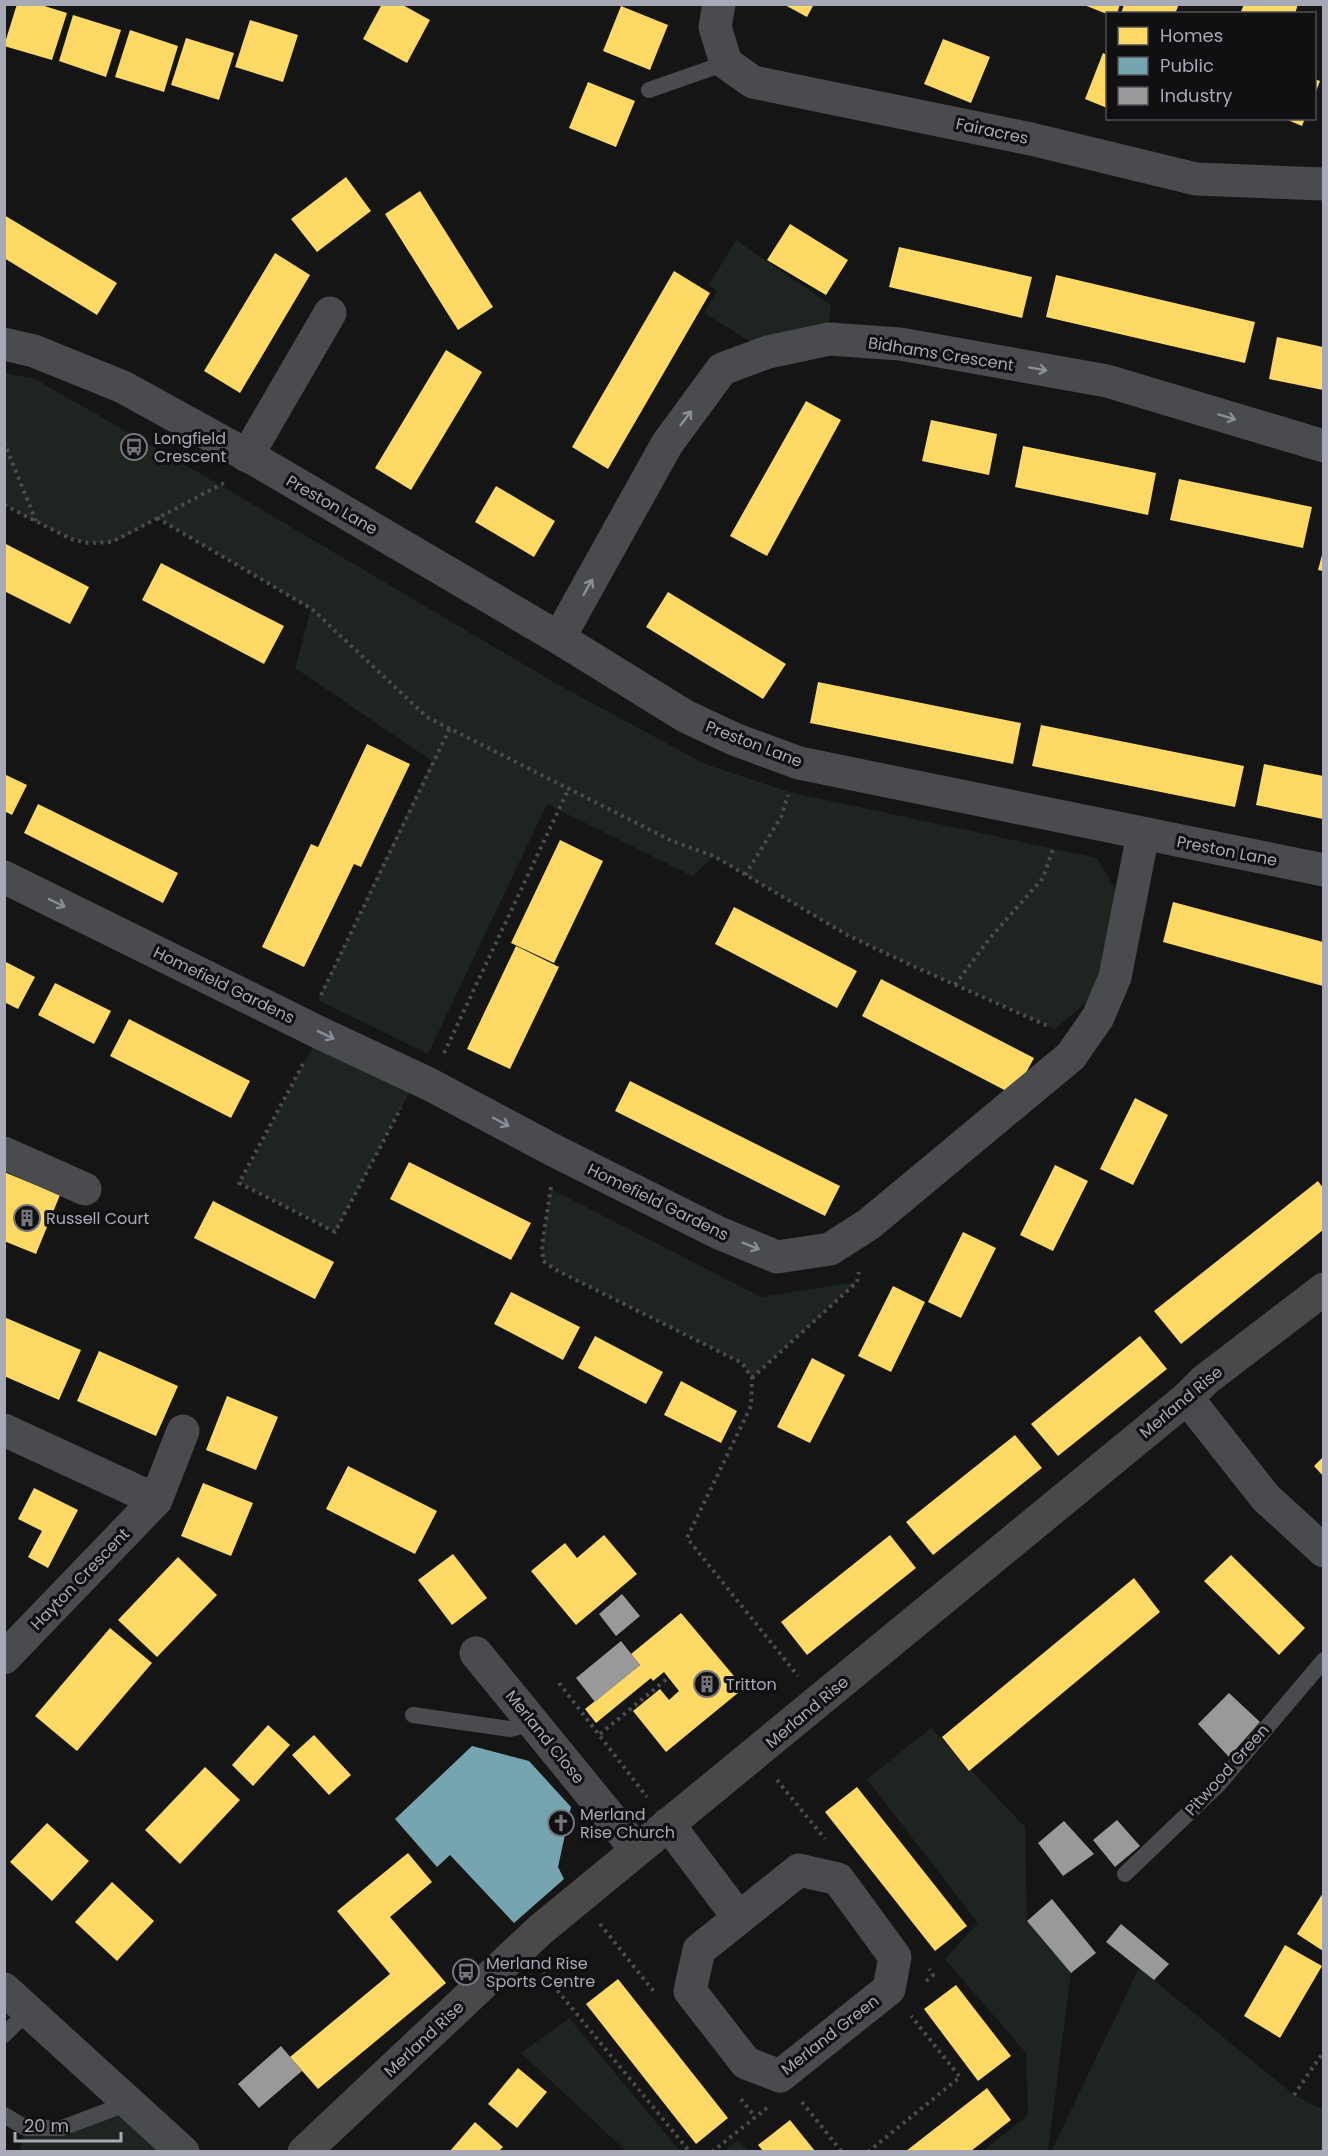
<svg xmlns="http://www.w3.org/2000/svg" width="1328" height="2156" font-family="Poppins,sans-serif">
<style>
.green{fill:#1e241f}
.homes{fill:#ffd966}
.public{fill:#76a5af}
.industry{fill:#999}
.lines{fill:none;stroke-linecap:round;stroke-linejoin:round}
.path{stroke:#4b4b50;stroke-width:4;stroke-dasharray:3 4.5;stroke-linecap:butt}
.lane{stroke:#4a4b4e;stroke-width:16}
.street{stroke:#4a4b4e;stroke-width:33}
.secondary{stroke:#49494c;stroke-width:33}
.oneway{stroke:#8b8d97}
.labels{text-anchor:middle;dominant-baseline:central;stroke-width:6;stroke-linejoin:round;paint-order:stroke}
.street-label{font-size:16px;fill:#a7a9b6;stroke:#100f11}
.poi-label{font-size:16px;fill:#a7a9b6;stroke:#100f11;text-anchor:start}
</style>
<rect width="100%" height="100%" fill="#151515"/>
<g class="green">
<path d="M736,240L831,305L828,328L764,350L704,313L717,291L709,285Z"/>
<path d="M4,373L35,379L220,485L557,684L705,764L789,792L1097,858L1128,910L1115,977L1055,1029L913,966L849,936L714,857L692,876L547,804L428,1054L318,1000L432,761L295,668L311,609L157,518C144,525 125,539 112,542C77,550 35,520 5,505Z"/>
<path d="M320,1033L417,1078L335,1232L240,1183Z"/>
<path d="M551,1189L761,1297L857,1282L752,1378L742,1363L558,1271L543,1261L542,1245Z"/>
<path d="M931,1728L1025,1827L1027,1921L1071,1973L1048,2151H983L1028,2115L1026,2053L945,1959L978,1923L867,1779Z"/>
<path d="M1139,1968L1294,2095L1323,2110V2151L1051,2152Z"/>
<path d="M569,2018L680,2151H626L521,2053Z"/>
<path d="M131,2102L183,2152H19L26,2128H62Z"/>
<path d="M738,2140L748,2151H724Z"/>
</g>
<g class="homes">
<path d="M17,4H38L67,13L52,60L4,46Z"/>
<path d="M382,4H401L430,20L407,63L363,39Z"/>
<path d="M783,4H814L807,17Z"/>
<path d="M1120,4L1117,14H1107L1084,5Z"/>
<path d="M1124,4H1179L1175,14H1121Z"/>
<path d="M1244,4H1298L1295,14H1240Z"/>
<path d="M621,6L668,25L650,70L603,51Z"/>
<path d="M73,15L121,30L106,77L59,61Z"/>
<path d="M250,20L298,35L283,82L235,67Z"/>
<path d="M130,30L178,46L164,92L115,77Z"/>
<path d="M186,38L234,53L219,100L171,85Z"/>
<path d="M943,39L990,57L971,103L924,84Z"/>
<path d="M1103,53L1107,55V108L1085,99Z"/>
<path d="M1314,79L1320,81L1315,94H1314Z"/>
<path d="M588,82L635,101L616,147L569,128Z"/>
<path d="M1283,118H1305L1302,126Z"/>
<path d="M346,177L371,211L317,252L291,219Z"/>
<path d="M420,191L493,307L458,330L385,214Z"/>
<path d="M4,215L117,283L97,315L4,258Z"/>
<path d="M790,224L848,260L826,295L767,260Z"/>
<path d="M899,247L1032,277L1022,318L889,287Z"/>
<path d="M275,253L310,275L240,393L204,371Z"/>
<path d="M674,271L710,293L608,469L572,447Z"/>
<path d="M1056,275L1255,322L1245,363L1046,317Z"/>
<path d="M1277,337L1323,347V390L1269,379Z"/>
<path d="M446,350L482,372L411,490L375,468Z"/>
<path d="M806,401L841,420L767,556L730,536Z"/>
<path d="M931,420L997,434L989,475L922,461Z"/>
<path d="M1023,446L1156,473L1148,515L1015,487Z"/>
<path d="M1179,479L1312,507L1303,548L1170,520Z"/>
<path d="M496,486L555,521L534,557L475,522Z"/>
<path d="M4,543L89,587L70,624L4,591Z"/>
<path d="M1323,551V571L1318,570Z"/>
<path d="M161,563L284,626L264,664L142,600Z"/>
<path d="M668,592L786,664L763,699L646,627Z"/>
<path d="M818,682L1021,723L1013,764L810,723Z"/>
<path d="M1041,725L1244,766L1235,807L1032,766Z"/>
<path d="M367,744L410,764L361,867L354,864L304,967L262,947L311,844L318,847Z"/>
<path d="M1264,764L1323,776V819L1256,805Z"/>
<path d="M4,774L27,785L12,815L4,811Z"/>
<path d="M38,804L178,873L163,903L24,833Z"/>
<path d="M560,840L603,861L554,963L511,943Z"/>
<path d="M1173,902L1323,942V986L1163,942Z"/>
<path d="M734,907L857,971L837,1008L715,944Z"/>
<path d="M516,946L559,967L510,1069L467,1049Z"/>
<path d="M4,961L35,977L18,1009L4,1002Z"/>
<path d="M881,979L1034,1058L1014,1095L862,1016Z"/>
<path d="M55,983L111,1011L94,1044L38,1015Z"/>
<path d="M129,1019L250,1081L231,1118L110,1056Z"/>
<path d="M630,1081L840,1186L825,1216L615,1111Z"/>
<path d="M1135,1098L1168,1115L1133,1185L1100,1169Z"/>
<path d="M409,1162L531,1223L511,1260L390,1199Z"/>
<path d="M1055,1165L1088,1181L1053,1251L1020,1235Z"/>
<path d="M4,1172L60,1195L36,1254L4,1241Z"/>
<path d="M1318,1181L1323,1188V1230L1181,1344L1154,1311Z"/>
<path d="M213,1201L334,1262L315,1299L194,1238Z"/>
<path d="M963,1232L996,1248L961,1318L928,1302Z"/>
<path d="M893,1286L925,1302L891,1372L858,1356Z"/>
<path d="M511,1292L580,1327L563,1360L494,1324Z"/>
<path d="M4,1317L81,1350L59,1400L4,1376Z"/>
<path d="M595,1336L663,1372L646,1404L578,1368Z"/>
<path d="M1140,1336L1167,1369L1058,1456L1031,1424Z"/>
<path d="M99,1351L178,1386L156,1436L77,1401Z"/>
<path d="M812,1358L845,1375L810,1443L777,1427Z"/>
<path d="M681,1381L737,1411L721,1443L664,1415Z"/>
<path d="M227,1396L278,1417L256,1470L206,1450Z"/>
<path d="M1015,1435L1042,1468L933,1555L906,1522Z"/>
<path d="M1323,1457V1476L1314,1466Z"/>
<path d="M348,1466L437,1511L415,1554L326,1509Z"/>
<path d="M203,1483L253,1503L231,1556L181,1536Z"/>
<path d="M34,1488L78,1510L48,1568L28,1557L42,1531L18,1519Z"/>
<path d="M604,1535L637,1574L576,1625L531,1571L565,1543L577,1558Z"/>
<path d="M890,1535L916,1568L807,1655L781,1622Z"/>
<path d="M453,1554L487,1598L452,1625L418,1580Z"/>
<path d="M1231,1555L1305,1628L1279,1655L1204,1581Z"/>
<path d="M178,1557L217,1595L157,1657L118,1620Z"/>
<path d="M1134,1578L1160,1612L969,1771L942,1737Z"/>
<path d="M681,1613L744,1688L666,1752L633,1711L660,1689L669,1700L679,1691L664,1672L653,1681L651,1678L596,1723L585,1709L640,1665L631,1654Z"/>
<path d="M110,1628L152,1663L77,1751L35,1716Z"/>
<path d="M268,1725L290,1745L253,1786L232,1765Z"/>
<path d="M314,1735L351,1775L329,1795L292,1755Z"/>
<path d="M205,1767L240,1800L180,1864L145,1830Z"/>
<path d="M857,1787L967,1926L935,1951L825,1812Z"/>
<path d="M47,1823L89,1861L52,1901L10,1862Z"/>
<path d="M408,1853L432,1882L390,1917L446,1983L318,2089L290,2057L390,1974L337,1911Z"/>
<path d="M112,1882L154,1921L117,1961L75,1922Z"/>
<path d="M1323,1893V1951L1297,1934Z"/>
<path d="M1285,1945L1322,1966L1280,2038L1244,2016Z"/>
<path d="M618,1979L728,2118L696,2144L586,2004Z"/>
<path d="M956,1985L1011,2056L978,2081L924,2009Z"/>
<path d="M518,2068L547,2092L517,2128L488,2104Z"/>
<path d="M987,2088L1011,2120L971,2151H906Z"/>
<path d="M790,2120L815,2151H763L758,2145Z"/>
<path d="M475,2122L503,2147L499,2151H450Z"/>
</g>
<path class="public" d="M472,1746L529,1761L571,1807L558,1867L564,1879L514,1923L450,1855L437,1867L395,1819Z"/>
<g class="industry">
<path d="M622,1594L640,1616L616,1636L599,1614Z"/>
<path d="M621,1641L640,1665L595,1702L576,1678Z"/>
<path d="M1229,1693L1260,1722L1229,1757L1198,1724Z"/>
<path d="M1117,1820L1140,1846L1115,1867L1093,1840Z"/>
<path d="M1064,1821L1094,1854L1063,1876L1038,1843Z"/>
<path d="M1052,1899L1096,1953L1071,1973L1027,1921Z"/>
<path d="M1121,1924L1169,1964L1154,1980L1106,1942Z"/>
<path d="M281,2046L302,2071L259,2108L238,2084Z"/>
</g>
<g class="lines">
<g class="path">
<path d="M4,442L36,521"/>
<path d="M4,505L71,539L88,543L112,542L224,483"/>
<path d="M157,518L312,609L427,717L672,841L714,856L849,936L913,966L1050,1027"/>
<path d="M745,875L781,817L788,795"/>
<path d="M955,985L990,938L1043,878L1053,849"/>
<path d="M321,995L450,728"/>
<path d="M444,1053L569,788"/>
<path d="M303,1064L239,1183L335,1232L401,1108"/>
<path d="M551,1187L542,1245L543,1261L558,1271L742,1363L752,1378L751,1406L687,1538L798,1676"/>
<path d="M752,1378L857,1282L859,1272"/>
<path d="M559,1683L647,1797"/>
<path d="M600,1734L668,1678"/>
<path d="M777,1780L825,1839"/>
<path d="M600,1924L655,1993"/>
<path d="M543,1973L690,2152"/>
<path d="M926,1981L933,1975L929,1969"/>
<path d="M1294,2095L1324,2051"/>
<path d="M741,2099L755,2117"/>
<path d="M802,2102L842,2152"/>
<path d="M712,2152L768,2107"/>
<path d="M868,2152L960,2077L911,2016"/>
</g>
<g class="lane">
<path d="M649,90L726,63"/>
<path d="M413,1715L510,1729L533,1723"/>
<path d="M1125,1874L1218,1785L1324,1660"/>
<path d="M4,2035L29,2010"/>
<path d="M4,2115L26,2128H62L131,2102"/>
</g>
<g class="street">
<path d="M719,4L715,27L726,63L753,82L1031,139L1196,179L1324,184"/>
<path d="M4,344L34,351L123,387L261,463L559,638L685,716L734,739L799,763L1324,870"/>
<path d="M247,456L330,313"/>
<path d="M559,638L667,444L722,369L768,352L829,339L900,344L1107,381L1324,446"/>
<path d="M4,877L320,1033L429,1084L551,1149L719,1233L777,1257L830,1249L869,1224L1071,1056L1098,1017L1115,977L1143,834"/>
<path d="M4,1153L85,1189"/>
<path d="M1187,1398L1266,1498L1324,1551"/>
<path d="M4,1430L156,1500L4,1658"/>
<path d="M156,1500L183,1431"/>
<path d="M476,1653L636,1849"/>
<path d="M668,1824L739,1918"/>
<path d="M799,1870L838,1879L895,1957L889,1989L780,2076L746,2063L690,1991L699,1950Z"/>
<path d="M4,1989L183,2152"/>
</g>
<path class="secondary" d="M304,2152L540,1930L1187,1398L1205,1380L1324,1289"/>
</g>
<defs><path id="oneway-shaft" d="M-6 0H5M1.5-3L5.5 0L1.5 3" fill="none" stroke-width="1.6" stroke-linecap="round" stroke-linejoin="round" transform="scale(1.5)"/></defs>
<g class="oneway">
<use href="#oneway-shaft" transform="translate(1038 369) rotate(10)"/>
<use href="#oneway-shaft" transform="translate(1227 417) rotate(17)"/>
<use href="#oneway-shaft" transform="translate(686 418) rotate(-53)"/>
<use href="#oneway-shaft" transform="translate(588 587) rotate(-61)"/>
<use href="#oneway-shaft" transform="translate(57 903) rotate(26)"/>
<use href="#oneway-shaft" transform="translate(326 1035) rotate(26)"/>
<use href="#oneway-shaft" transform="translate(501 1122) rotate(28)"/>
<use href="#oneway-shaft" transform="translate(751 1246) rotate(22)"/>
</g>
<defs>
<symbol id="bus-ring" viewBox="-11 -11 22 22"><circle r="9.5" fill="#100f11" stroke="#74757e" stroke-width="1.5"/><path d="M-5-6H5V4H4V6H2V4H-2V6H-4V4H-5ZM-3.5-4V0h7V-4ZM-3.5 1.2v1.5H-2V1.2ZM2 1.2v1.5H3.5V1.2Z" fill="#74757e"/></symbol>
<symbol id="building-ring" viewBox="-11 -11 22 22"><circle r="9.5" fill="#100f11" stroke="#74757e" stroke-width="1.5"/><path d="M-4-6H4V6H1V3H-1V6H-4ZM-2.5-4.3h1.7v1.8h-1.7ZM.8-4.3h1.7v1.8H.8ZM-2.5-1h1.7V.8h-1.7ZM.8-1h1.7V.8H.8Z" fill="#74757e"/></symbol>
<symbol id="church-ring" viewBox="-11 -11 22 22"><circle r="9.5" fill="#100f11" stroke="#74757e" stroke-width="1.5"/><path d="M-1.2-6h2.4v3.5h3.3v2.4h-3.3V6h-2.4V-.1h-3.3v-2.4h3.3Z" fill="#74757e"/></symbol>
</defs>
<g fill-rule="evenodd">
<use href="#bus-ring" x="119" y="432" width="30" height="30"/>
<use href="#building-ring" x="12" y="1203" width="30" height="30"/>
<use href="#building-ring" x="692" y="1669" width="30" height="30"/>
<use href="#church-ring" x="546" y="1808" width="30" height="30"/>
<use href="#bus-ring" x="451" y="1957" width="30" height="30"/>
</g>
<g class="labels">
<g class="street-label">
<text transform="translate(992 131) rotate(12)">Fairacres</text>
<text transform="translate(941 354) rotate(9)">Bidhams Crescent</text>
<text transform="translate(332 505) rotate(30)">Preston Lane</text>
<text transform="translate(754 744) rotate(21)">Preston Lane</text>
<text transform="translate(1227 851) rotate(11)">Preston Lane</text>
<text transform="translate(224 985) rotate(26)">Homefield Gardens</text>
<text transform="translate(658 1202) rotate(26)">Homefield Gardens</text>
<text transform="translate(1181 1402) rotate(-40)">Merland Rise</text>
<text transform="translate(80 1579) rotate(-46)">Hayton Crescent</text>
<text transform="translate(807 1712) rotate(-40)">Merland Rise</text>
<text transform="translate(545 1737) rotate(51)">Merland Close</text>
<text transform="translate(1227 1770) rotate(-48)">Pitwood Green</text>
<text transform="translate(830 2035) rotate(-38)">Merland Green</text>
<text transform="translate(424 2039) rotate(-43)">Merland Rise</text>
</g>
<g class="poi-label">
<text x="154" y="438">Longfield<tspan x="154" dy="18">Crescent</tspan></text>
<text x="46" y="1218">Russell Court</text>
<text x="726" y="1684">Tritton</text>
<text x="580" y="1814">Merland<tspan x="580" dy="18">Rise Church</tspan></text>
<text x="486" y="1963">Merland Rise<tspan x="486" dy="18">Sports Centre</tspan></text>
</g>
</g>
<rect width="1328" height="2156" fill="none" stroke="#a7a9b6" stroke-width="12"/>
<rect x="1106" y="12" width="210" height="108" fill="#100f11" stroke="#4c4d53" stroke-width="1.5"/>
<rect x="1118" y="27" width="30" height="18" fill="#ffd966" stroke="#4c4d53" stroke-width="1.5"/>
<text x="1160" y="42" font-size="18" fill="#a7a9b6">Homes</text>
<rect x="1118" y="57" width="30" height="18" fill="#76a5af" stroke="#4c4d53" stroke-width="1.5"/>
<text x="1160" y="72" font-size="18" fill="#a7a9b6">Public</text>
<rect x="1118" y="87" width="30" height="18" fill="#999999" stroke="#4c4d53" stroke-width="1.5"/>
<text x="1160" y="102" font-size="18" fill="#a7a9b6">Industry</text>
<path d="M15 2132v9h106v-9" fill="none" stroke="#a7a9b6" stroke-width="3"/>
<text x="24" y="2132" font-size="18" fill="#a7a9b6" stroke="#100f11" stroke-width="4.5" paint-order="stroke">20 m</text>
</svg>
